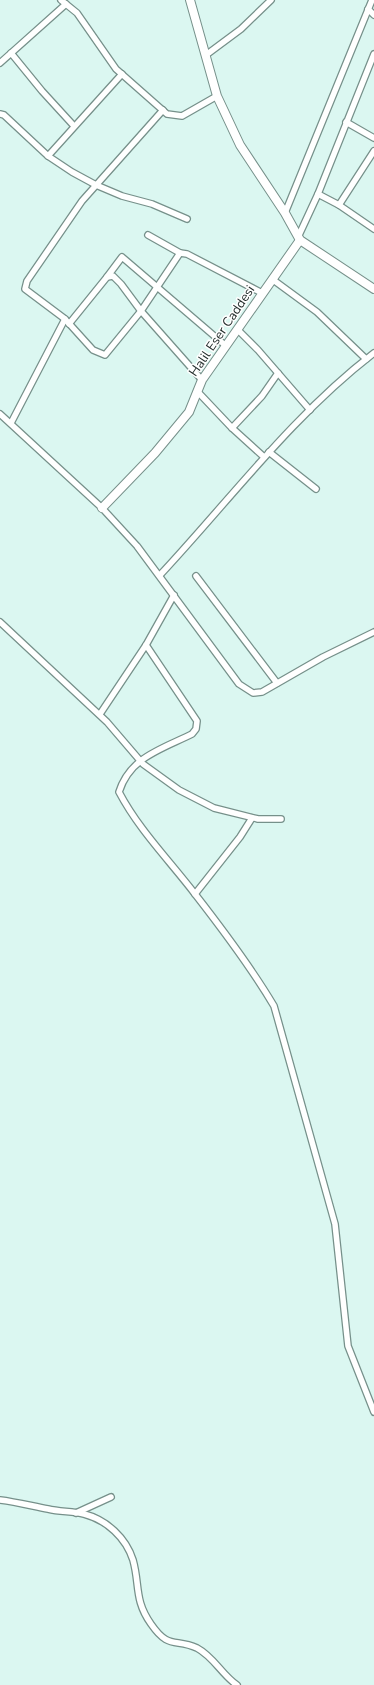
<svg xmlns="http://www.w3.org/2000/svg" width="374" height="1685" font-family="'Nunito Sans',sans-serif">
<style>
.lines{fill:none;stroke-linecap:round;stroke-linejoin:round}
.street-casing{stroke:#76908a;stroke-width:8}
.secondary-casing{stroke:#76908a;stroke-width:10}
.street{stroke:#fff;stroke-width:5.5}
.secondary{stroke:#fff;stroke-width:8}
.labels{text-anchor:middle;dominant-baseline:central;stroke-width:3;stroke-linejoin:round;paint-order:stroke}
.street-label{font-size:13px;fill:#1f2a28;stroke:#fff}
</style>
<rect width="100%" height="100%" fill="#dbf7f1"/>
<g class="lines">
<defs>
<g id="street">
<path d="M61,0L77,13L116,69L167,114L182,116L217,96"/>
<path d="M368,9L374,15"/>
<path d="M11,53L42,91L74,126"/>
<path d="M206,55L241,29L271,0"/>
<path d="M0,63L66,4"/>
<path d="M0,114L4,115L48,156L72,172L96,185L122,196L152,204L187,219"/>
<path d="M346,122L374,138"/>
<path d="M48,156L122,74"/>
<path d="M318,194L339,205L374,229"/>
<path d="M339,205L374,151"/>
<path d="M285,213L372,0"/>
<path d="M148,235L180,253"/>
<path d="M299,235L318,194L374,54"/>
<path d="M107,277L122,257L226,346"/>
<path d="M272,279L317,312L366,359"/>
<path d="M65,319L25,289L27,281L82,201L163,110"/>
<path d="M69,324L107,277L113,276L121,284L141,311L202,380"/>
<path d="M238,330L258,350L310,410"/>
<path d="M197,391L232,428L264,457"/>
<path d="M0,414L102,508L137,546L239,684L253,693L262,692L323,657L374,632"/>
<path d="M11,423L65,319L93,350L105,355L141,311L180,253L187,254L262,293"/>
<path d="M232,428L262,396L278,373"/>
<path d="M269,452L316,489"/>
<path d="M160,575C230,500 292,416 374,353"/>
<path d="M196,576L277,683"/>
<path d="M0,622L107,722L143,764L179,790L214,808L258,819H281"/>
<path d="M146,645L197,721L196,729L192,734C162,749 130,757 119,792C139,830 169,860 195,894C223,930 251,967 274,1006L335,1224L348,1346L374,1412"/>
<path d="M100,714L146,645L174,595"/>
<path d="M195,894L240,837L252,818"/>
<path d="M0,1500C16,1502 32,1506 48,1509C60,1512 72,1511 84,1514C107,1520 126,1538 133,1560C140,1585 134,1600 151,1624C169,1650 175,1638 197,1648C214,1657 222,1675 237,1685"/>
<path d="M76,1513L111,1497"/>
</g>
<g id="secondary">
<path d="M190,0L217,96L240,145L285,213L300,240L374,289"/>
<path d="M102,508L155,453L189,412L202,380L300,240"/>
</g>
</defs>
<use href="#street" class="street-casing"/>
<use href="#secondary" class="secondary-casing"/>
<use href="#street" class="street"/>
<use href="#secondary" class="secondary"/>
</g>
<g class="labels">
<g class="street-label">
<text transform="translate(222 331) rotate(-56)">Halil Eser Caddesi</text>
</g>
</g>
</svg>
